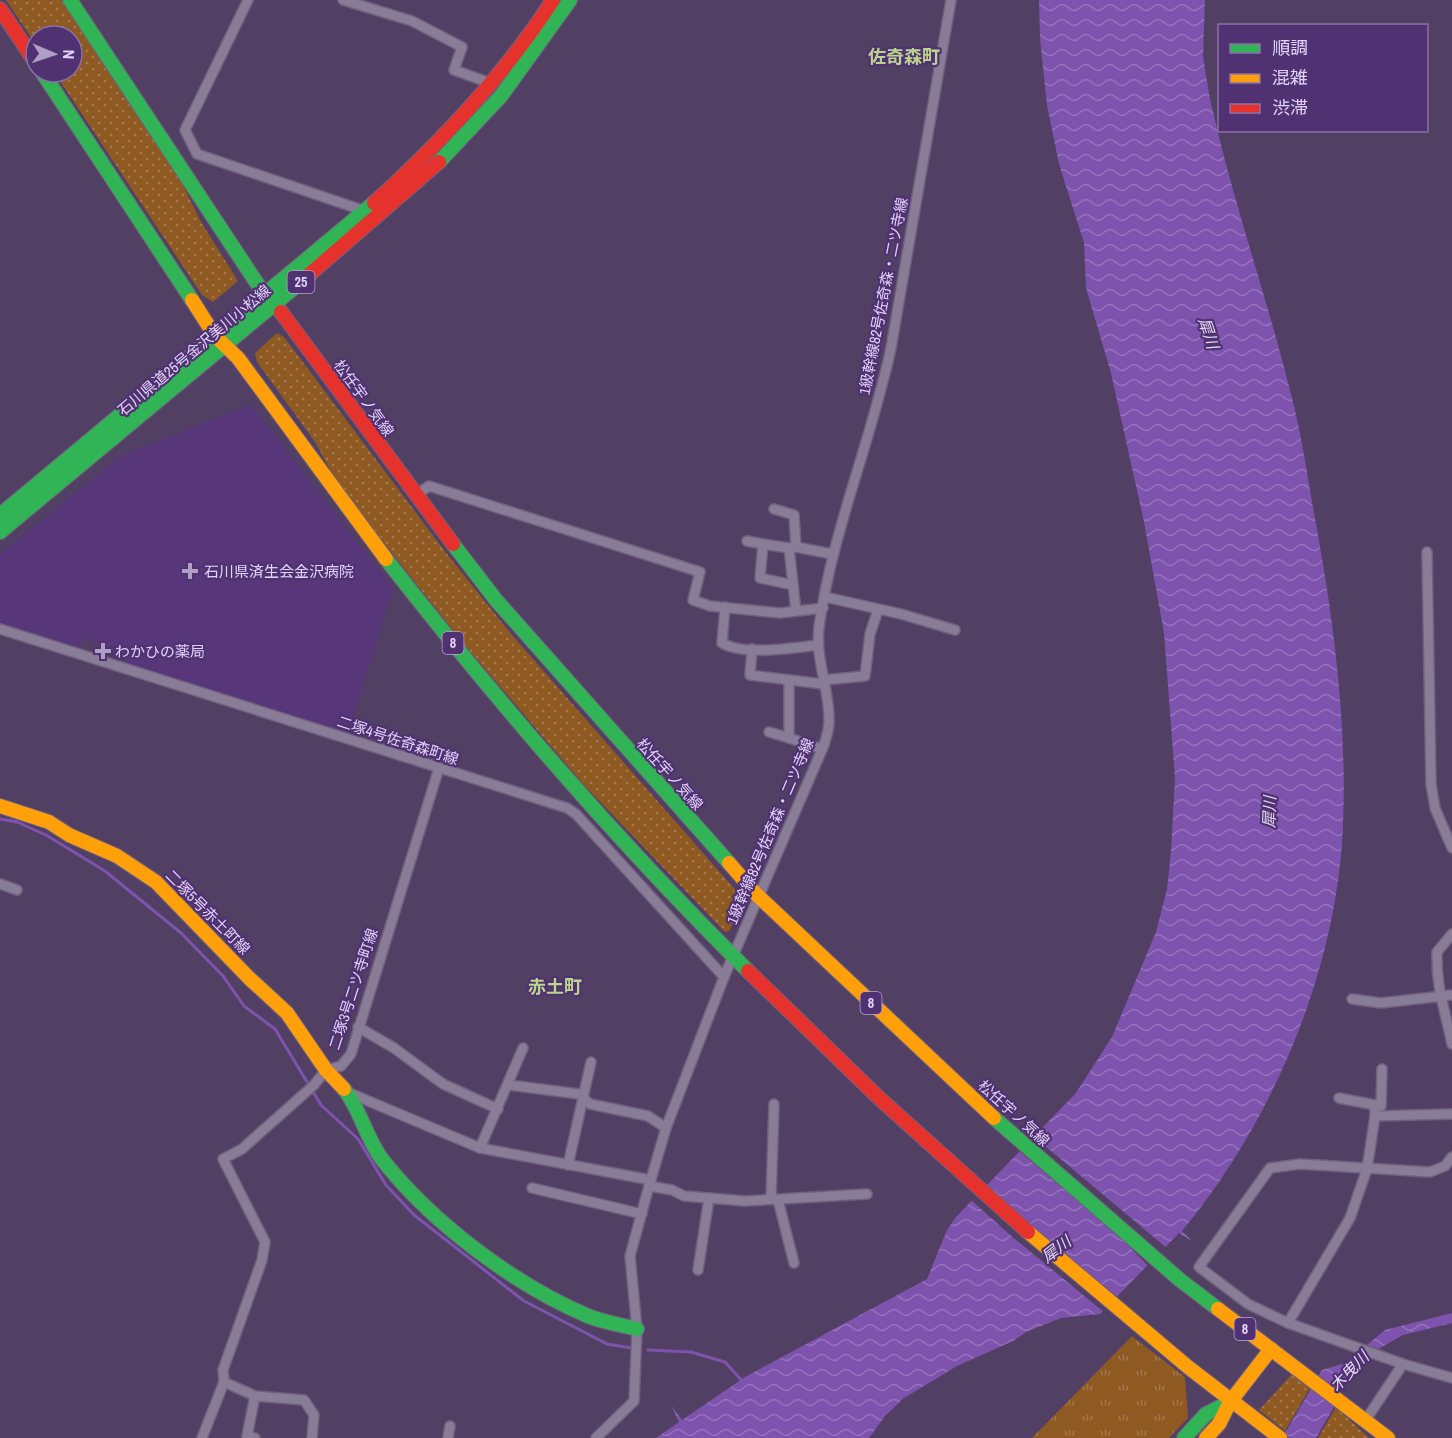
<svg xmlns="http://www.w3.org/2000/svg" width="1452" height="1438" font-family="'Archivo Narrow','Noto Sans JP',sans-serif">
<style>
.built{fill:#573679}
.grass{fill:url(#grass-dots)}
.park{fill:url(#park-tufts)}
.water{fill:url(#water-waves)}
.pier{fill:#514063}
.lines{fill:none;stroke-linecap:round;stroke-linejoin:round}
.stream{stroke:#7e53ae;stroke-width:3}
.street-casing{stroke:#6f607f;stroke-width:12}
.fast-casing{stroke:#6f607f;stroke-width:16}
.slow-casing{stroke:#6f607f;stroke-width:16}
.jam-casing{stroke:#6f607f;stroke-width:16}
.street{stroke:#887c97;stroke-width:9}
.fast{stroke:#30b455;stroke-width:14}
.slow{stroke:#ff9f0a;stroke-width:14}
.jam{stroke:#e5322d;stroke-width:14}
.poi-dot{fill:#af9fc4;stroke:#503172;stroke-width:2}
.labels{text-anchor:middle;dominant-baseline:central;stroke-width:4.5;stroke-linejoin:round;paint-order:stroke}
.shield{fill:#503172;stroke:#b6a2d0;stroke-width:1.5}
.shield-label{font-size:14px;font-weight:bold;fill:#e2d2f8}
.street-label{font-size:15px;fill:#e2d2f8;stroke:#503172}
.poi-label{font-size:15px;fill:#e2d2f8;stroke:#503172;text-anchor:start}
.water-label{font-size:16px;font-style:italic;fill:#e5dbf4;stroke:#503172}
.quarter-label{font-size:18px;font-weight:bold;fill:#bcd58c;stroke:#503172}
</style>
<defs>
<pattern id="grass-dots" width="8" height="8" patternUnits="userSpaceOnUse" patternTransform="scale(1.5)"><rect width="8" height="8" fill="#8f5922"/><path d="M2 2h.1M6 6h.1" fill="none" stroke="#a4784e" stroke-width="1.8" stroke-linecap="round"/></pattern>
<pattern id="park-tufts" width="24" height="20" patternUnits="userSpaceOnUse" patternTransform="scale(1.5)"><rect width="24" height="20" fill="#8f5922"/><path d="M3 7l-1-3M5 7V3M7 7l1-3M15 17l-1-3M17 17v-4M19 17l1-3" fill="none" stroke="#a4784e"/></pattern>
<pattern id="water-waves" width="16" height="10" patternUnits="userSpaceOnUse" patternTransform="scale(1.5)"><rect width="16" height="10" fill="#7e53ae"/><path d="M0 5q4-4 8 0t8 0" fill="none" stroke="#9673be"/></pattern>
</defs>
<rect width="100%" height="100%" fill="#514063"/>
<path class="built" d="M250,404L393,588L347,736L126,667L130,654L83,638L78,653L0,627V554L120,457Z"/>
<g class="grass">
<path d="M6,0H61L180,179L201,222L238,281L213,302L202,295L54,72H72V36H36V45Z"/>
<path d="M277,333L284,337L447,554L512,635L739,894L742,905L729,931L725,932L584,785L463,643L339,486L315,442L257,362L255,353Z"/>
<path d="M1292,1374L1310,1388L1285,1431L1259,1410Z"/>
<path d="M1336,1407L1369,1438H1318Z"/>
</g>
<path class="park" d="M1132,1336L1185,1377L1188,1418L1169,1438H1032Z"/>
<g class="water">
<path d="M1039,0H1205L1203,56L1209,94C1231,196 1266,294 1291,394C1303,440 1309,488 1318,535C1335,630 1347,729 1343,826C1337,970 1273,1121 1182,1231L1192,1241L1179,1233L1100,1314L1061,1318L1026,1332L1013,1341L957,1366L904,1398L885,1416L869,1438H656L679,1422L671,1405L682,1420L745,1377L927,1279L947,1230L956,1217L1076,1093L1112,1037L1156,932L1167,889L1171,851L1175,778L1164,633L1144,522L1111,373L1086,288L1084,243L1059,164L1047,105L1040,39Z"/>
<path d="M1452,1313V1323L1403,1335L1366,1356L1340,1385L1334,1407L1316,1438H1282L1322,1370L1345,1363L1385,1330Z"/>
</g>
<g class="pier">
<path d="M1032,1135L1169,1250L1151,1269L1123,1240L1018,1150Z"/>
<path d="M984,1185L1015,1213L1120,1299L1105,1313L1009,1234L970,1199Z"/>
</g>
<g class="lines">
<g class="stream">
<path d="M0,819L17,822L46,835L105,871L181,933L223,976L244,1006L275,1029L321,1105L358,1139L386,1185L414,1215L524,1301L607,1344L632,1348"/>
<path d="M648,1350L691,1352L725,1362L743,1382"/>
</g>
<defs>
<g id="street">
<path d="M248,0L185,130L197,154L365,211"/>
<path d="M343,0L412,21L462,47L454,70L493,84"/>
<path d="M415,496L429,486L700,572L693,600L710,606L780,613L823,608"/>
<path d="M774,509L794,515L796,547"/>
<path d="M747,541L763,544"/>
<path d="M789,548L763,544L760,578L793,585"/>
<path d="M1427,552L1431,784L1435,808L1452,848"/>
<path d="M825,597L901,614L955,630"/>
<path d="M725,607L722,643C744,656 793,648 818,645"/>
<path d="M796,611L789,548L796,547L832,554"/>
<path d="M0,629L567,808L576,814L724,977"/>
<path d="M752,649L750,675L823,684"/>
<path d="M823,680L865,676L870,634L878,610"/>
<path d="M789,681V738L822,749"/>
<path d="M769,732L789,738"/>
<path d="M0,884L17,890"/>
<path d="M1452,934L1437,952C1436,988 1445,1010 1452,1044"/>
<path d="M1352,999L1381,1003L1452,995"/>
<path d="M358,1027L394,1048L443,1084L498,1109"/>
<path d="M509,1085L579,1094L590,1104L648,1116L666,1128"/>
<path d="M347,1092L480,1148L651,1180"/>
<path d="M1339,1098L1375,1105V1116L1452,1114"/>
<path d="M1375,1105L1381,1106L1382,1069"/>
<path d="M480,1148L523,1048"/>
<path d="M1452,1157L1445,1166L1430,1172L1300,1164L1270,1168L1199,1267L1248,1304L1288,1323L1403,1364L1452,1378"/>
<path d="M568,1165L591,1062"/>
<path d="M649,1186L672,1190L684,1196L745,1201L867,1194"/>
<path d="M532,1188L642,1214"/>
<path d="M771,1199L774,1104"/>
<path d="M778,1200L794,1263"/>
<path d="M698,1270L709,1198"/>
<path d="M1288,1323L1350,1218L1367,1169L1375,1116"/>
<path d="M255,1396L247,1436L255,1438"/>
<path d="M1365,1421L1403,1364"/>
<path d="M202,1438L224,1382"/>
<path d="M312,1438L314,1415L304,1400L255,1396L224,1382L223,1370L262,1260L265,1242L223,1159L242,1149L314,1085L326,1070L341,1066L351,1054L439,768"/>
<path d="M448,1438L450,1426"/>
<path d="M596,1438L634,1401L637,1329L630,1256L649,1186L666,1128L724,977L824,745C826,738 829,730 829,722C830,690 815,660 819,627C832,532 871,442 891,348L951,0"/>
</g>
<g id="fast">
<path d="M70,0L264,294L281,312"/>
<path d="M42,72L192,300"/>
<path d="M439,162L501,96L570,0"/>
<path d="M0,515L374,203"/>
<path d="M0,532L296,286"/>
<path d="M453,544L496,600L729,863"/>
<path d="M386,559C499,704 618,842 748,971"/>
<path d="M344,1089C360,1109 366,1137 381,1158C431,1222 513,1284 588,1316C603,1322 621,1325 637,1329"/>
<path d="M994,1118L1180,1280L1218,1309"/>
<path d="M1184,1438L1206,1414L1230,1402"/>
</g>
<g id="slow">
<path d="M192,300L215,336L238,358L386,559"/>
<path d="M0,806L49,822L69,835L117,856L156,882L249,978L287,1013L326,1070L344,1089"/>
<path d="M729,863L757,895L994,1118"/>
<path d="M1028,1232L1188,1367L1280,1438"/>
<path d="M1218,1309L1388,1438"/>
<path d="M1206,1438L1219,1424L1230,1402L1271,1349"/>
</g>
<g id="jam">
<path d="M0,9L36,63"/>
<path d="M374,203C441,142 504,76 553,0"/>
<path d="M296,286L439,162"/>
<path d="M281,312L453,544"/>
<path d="M748,971L879,1098L1028,1232"/>
</g>
</defs>
<use href="#street" class="street-casing"/>
<use href="#fast" class="fast-casing"/>
<use href="#slow" class="slow-casing"/>
<use href="#jam" class="jam-casing"/>
<use href="#street" class="street"/>
<use href="#fast" class="fast"/>
<use href="#slow" class="slow"/>
<use href="#jam" class="jam"/>
</g>
<g class="poi-dot">
<path d="M187 562h6v6h6v6h-6v6h-6v-6h-6v-6h6z"/>
<path d="M100 642h6v6h6v6h-6v6h-6v-6h-6v-6h6z"/>
</g>
<g class="labels">
<g class="shield">
<rect x="287.5" y="271" width="27" height="22" rx="4.5"/>
<rect x="442.5" y="632" width="21" height="22" rx="4.5"/>
<rect x="860.5" y="992" width="21" height="22" rx="4.5"/>
<rect x="1234.5" y="1318" width="21" height="22" rx="4.5"/>
</g>
<g class="shield-label">
<text x="301" y="282">25</text>
<text x="453" y="643">8</text>
<text x="871" y="1003">8</text>
<text x="1245" y="1329">8</text>
</g>
<g class="street-label">
<text transform="translate(883 296) rotate(-79)">1級幹線82号佐奇森・二ツ寺線</text>
<text transform="translate(194 350) rotate(-40)">石川県道25号金沢美川小松線</text>
<text transform="translate(364 398) rotate(54)">松任宇ノ気線</text>
<text transform="translate(398 740) rotate(18)">二塚4号佐奇森町線</text>
<text transform="translate(670 774) rotate(48)">松任宇ノ気線</text>
<text transform="translate(770 831) rotate(-67)">1級幹線82号佐奇森・二ツ寺線</text>
<text transform="translate(208 912) rotate(45)">二塚5号赤土町線</text>
<text transform="translate(353 989) rotate(-72)">二塚3号二ツ寺町線</text>
<text transform="translate(1014 1113) rotate(42)">松任宇ノ気線</text>
</g>
<g class="poi-label">
<text x="204" y="571">石川県済生会金沢病院</text>
<text x="115" y="651">わかひの薬局</text>
</g>
<g class="water-label">
<text transform="translate(1209 333) rotate(72)">犀川</text>
<text transform="translate(1269 812) rotate(-88)">犀川</text>
<text transform="translate(1056 1249) rotate(-37)">犀川</text>
<text transform="translate(1349 1371) rotate(-46)">木曳川</text>
</g>
<g class="quarter-label">
<text x="904" y="56">佐奇森町</text>
<text x="555" y="986">赤土町</text>
</g>
</g>
<rect x="1218" y="24" width="210" height="108" fill="#503172" stroke="#8a71a8" stroke-width="1.5"/>
<rect x="1230" y="44" width="30" height="9" fill="#30b455" stroke="#8a71a8" stroke-width="1.5"/>
<text x="1272" y="54" font-size="18" fill="#e2d2f8">順調</text>
<rect x="1230" y="74" width="30" height="9" fill="#ff9f0a" stroke="#8a71a8" stroke-width="1.5"/>
<text x="1272" y="84" font-size="18" fill="#e2d2f8">混雑</text>
<rect x="1230" y="104" width="30" height="9" fill="#e5322d" stroke="#8a71a8" stroke-width="1.5"/>
<text x="1272" y="114" font-size="18" fill="#e2d2f8">渋滞</text>
<g transform="translate(54 54) rotate(92)"><circle r="28" fill="#503172" stroke="#8a71a8" stroke-width="1.5"/>
<path d="M0-4.5L10 22L0 15L-10 22Z" fill="#af9fc4"/>
<text y="-9" font-size="16" font-weight="bold" text-anchor="middle" fill="#e2d2f8">N</text>
</g>
</svg>
